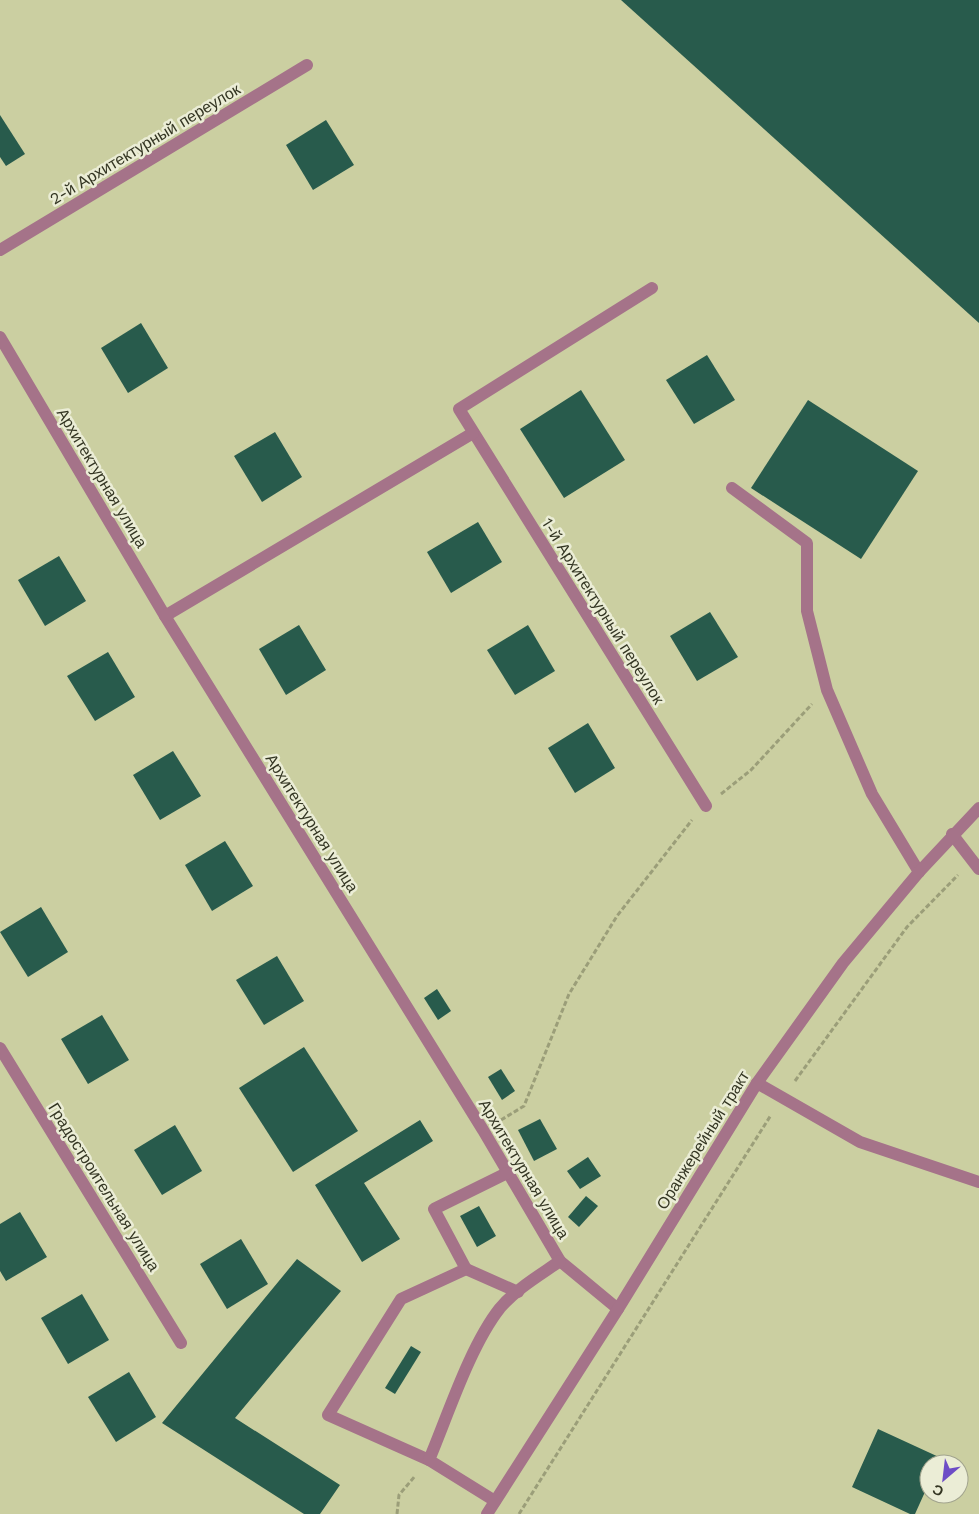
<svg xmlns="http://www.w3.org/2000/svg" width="979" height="1514" font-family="'Work Sans',sans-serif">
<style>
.building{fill:#285b4c}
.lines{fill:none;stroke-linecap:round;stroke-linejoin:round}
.path{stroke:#9b9e79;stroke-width:3;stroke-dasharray:5 2.5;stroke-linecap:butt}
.minor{stroke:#a57389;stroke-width:12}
.labels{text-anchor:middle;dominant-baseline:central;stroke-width:5;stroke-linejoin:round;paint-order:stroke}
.street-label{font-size:16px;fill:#343623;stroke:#ebedd6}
</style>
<rect width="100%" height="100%" fill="#cbcfa1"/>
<g class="building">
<path d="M621,0H979V323Z"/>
<path d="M0,115L25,154L6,166L0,157Z"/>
<path d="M326,120L354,165L313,190L286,145Z"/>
<path d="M141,323L168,368L128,393L101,348Z"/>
<path d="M707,355L735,400L694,424L666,380Z"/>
<path d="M581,390L625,460L564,498L520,429Z"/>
<path d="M808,400L918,471L861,559L751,488Z"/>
<path d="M275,432L302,477L262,502L234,456Z"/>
<path d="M478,522L502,562L451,593L427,552Z"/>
<path d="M59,556L86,601L45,626L18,580Z"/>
<path d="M710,612L738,657L697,681L670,636Z"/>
<path d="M299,625L326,670L286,695L259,649Z"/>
<path d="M528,625L555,671L515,695L487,650Z"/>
<path d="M108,652L135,697L95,721L67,676Z"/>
<path d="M588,723L615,768L575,793L548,748Z"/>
<path d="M173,751L201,796L160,820L133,775Z"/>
<path d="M225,841L253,886L212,911L185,865Z"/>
<path d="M41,907L68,952L28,977L0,932Z"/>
<path d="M277,956L304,1001L264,1025L236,980Z"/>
<path d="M437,989L451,1011L438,1020L424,998Z"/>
<path d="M102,1015L129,1060L88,1084L61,1039Z"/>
<path d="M304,1047L358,1131L293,1172L239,1088Z"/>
<path d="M501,1069L515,1091L502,1100L488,1077Z"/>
<path d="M540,1119L557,1149L534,1161L518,1130Z"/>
<path d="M420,1120L433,1141L364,1183L400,1239L362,1262L315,1185Z"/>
<path d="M175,1125L202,1171L162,1195L134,1150Z"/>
<path d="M588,1157L601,1176L580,1189L567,1171Z"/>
<path d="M586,1196L598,1206L579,1227L568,1217Z"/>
<path d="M479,1206L496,1236L477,1247L460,1216Z"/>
<path d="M20,1212L47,1257L6,1281L0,1271V1224Z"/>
<path d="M241,1239L268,1284L227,1309L200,1264Z"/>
<path d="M297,1259L341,1291L235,1418L340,1485L320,1514H304L162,1423Z"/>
<path d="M82,1294L109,1340L68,1364L41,1318Z"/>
<path d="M411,1346L421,1352L395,1394L385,1388Z"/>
<path d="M129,1372L156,1417L116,1442L88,1397Z"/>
<path d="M878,1429L941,1458L938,1464H929V1483L915,1514H910L852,1487Z"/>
</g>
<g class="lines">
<g class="path">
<path d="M721,794L751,770L812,704"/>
<path d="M795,1081L907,927L958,875"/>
<path d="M501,1120L524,1106L569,994L617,916L692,820"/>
<path d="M397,1514L399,1495L415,1476"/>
<path d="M519,1514L771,1115"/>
</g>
<g class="minor">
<path d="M0,250L307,65"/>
<path d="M652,288L459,409L706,806"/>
<path d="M0,337L165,616L483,1130L560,1261L618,1309"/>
<path d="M732,488L807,543V611L827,690L872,794L919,872"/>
<path d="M165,616L473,433"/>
<path d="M952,834L979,869"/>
<path d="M0,1048L181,1343"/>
<path d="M757,1083L860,1142L979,1182"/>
<path d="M466,1269L518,1292"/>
<path d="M429,1460L328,1415L401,1299L466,1269L434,1209L507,1173"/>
<path d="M495,1501L429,1460C448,1415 470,1346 500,1308C516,1289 540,1275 560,1261"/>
<path d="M487,1514L618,1309L757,1083L843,963L919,872L979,808"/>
</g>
</g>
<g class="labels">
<g class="street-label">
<text transform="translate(145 144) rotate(-31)">2-й Архитектурный переулок</text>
<text transform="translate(102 478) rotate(59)">Архитектурная улица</text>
<text transform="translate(603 611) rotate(58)">1-й Архитектурный переулок</text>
<text transform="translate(312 823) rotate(58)">Архитектурная улица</text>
<text transform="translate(703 1140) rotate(-58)">Оранжерейный тракт</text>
<text transform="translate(524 1169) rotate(59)">Архитектурная улица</text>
<text transform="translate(104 1187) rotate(58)">Градостроительная улица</text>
</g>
</g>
<g transform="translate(944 1479) rotate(208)"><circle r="24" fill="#ebedd6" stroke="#a2a48e"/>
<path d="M0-4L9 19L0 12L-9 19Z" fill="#6d4cc6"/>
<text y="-8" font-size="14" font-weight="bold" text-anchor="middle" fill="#343623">С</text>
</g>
</svg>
